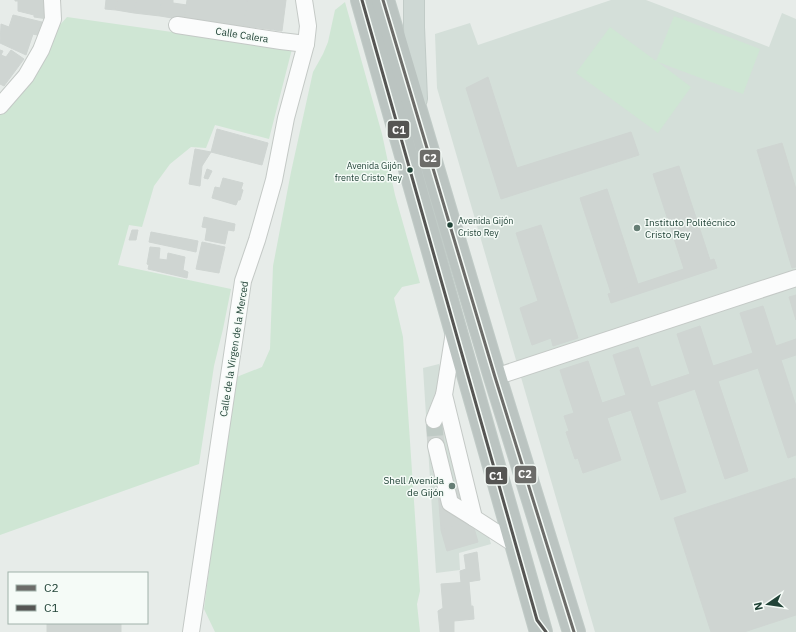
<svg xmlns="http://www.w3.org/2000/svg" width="796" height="632" font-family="'IBM Plex Sans',sans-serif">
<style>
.built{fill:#d4dfd9}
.green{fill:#cfe6d4}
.building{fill:#cfd5d2;stroke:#cfd5d2}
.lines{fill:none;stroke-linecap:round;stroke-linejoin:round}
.minor-tunnel{stroke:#bfcac5;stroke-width:16;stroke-dasharray:16 8;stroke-linecap:butt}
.minor-casing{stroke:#c4c9c6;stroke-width:18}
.major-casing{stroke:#c1cbc7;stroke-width:22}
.highway-casing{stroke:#c1cbc7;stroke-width:24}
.minor{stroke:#fbfcfc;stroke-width:16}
.major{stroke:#ced8d4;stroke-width:20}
.highway{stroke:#bbc4c1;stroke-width:22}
.bus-1-casing{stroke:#f5fbf7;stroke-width:6}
.bus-2-casing{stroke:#f5fbf7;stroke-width:6}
.bus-1{stroke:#6c6c69;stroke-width:3}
.bus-2{stroke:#555553;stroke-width:3}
.bus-dot{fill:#214337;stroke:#f5fbf7;stroke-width:1.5}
.poi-dot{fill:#667e75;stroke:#f5fbf7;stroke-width:1.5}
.labels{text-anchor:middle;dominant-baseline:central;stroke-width:3;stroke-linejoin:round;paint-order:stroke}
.bus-label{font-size:9px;fill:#214337;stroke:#f5fbf7;text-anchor:end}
.street-label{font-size:10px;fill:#214337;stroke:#f5fbf7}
.poi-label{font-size:10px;fill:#214337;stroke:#f5fbf7;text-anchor:start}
.line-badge{stroke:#f5fbf7;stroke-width:1.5}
.badge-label{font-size:11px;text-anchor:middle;font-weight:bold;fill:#fff}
</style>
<rect width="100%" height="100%" fill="#e7ece9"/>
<g class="built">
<path d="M611,0H646L769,47L782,13L796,19V632H595L437,88L435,34L470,23L478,45Z"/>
<path d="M439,364L491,544L459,553L460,570L436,573L423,368Z"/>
</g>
<g class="green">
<path d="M345,2L382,134L395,195L420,283L402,287L394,298L403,337L420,591L417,604L420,632H215L204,609L234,378L262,367L270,349L273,266L291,172L313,72L323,54L328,42L335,10Z"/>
<path d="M674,16L760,49L743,94L658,62L691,87L658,133L576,73L610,27L656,61Z"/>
<path d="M67,17L292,49L269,139L215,125L206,148L191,147L170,164L154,186L142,227L129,225L118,265L231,289L223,329L214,366L199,464L0,535V114L6,110L51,35Z"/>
</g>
<g class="building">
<path d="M15,0H48V19L34,17V15L18,11V1H15Z"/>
<path d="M106,0H117L116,10L105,9Z"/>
<path d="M117,0H136L134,13L116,10Z"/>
<path d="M136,0H162L160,16L134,13Z"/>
<path d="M162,0H173V3L187,5L184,20L160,16Z"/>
<path d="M187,0H247L244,26L184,20Z"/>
<path d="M247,0H286L282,31L244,26Z"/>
<path d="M13,15L42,22L37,35L33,34L26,55L0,43L1,24L9,27Z"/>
<path d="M0,50L3,51L1,55L6,57L11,50L24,59L4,86L0,84Z"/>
<path d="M488,77L517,168L631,132L639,155L501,199L466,88Z"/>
<path d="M217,129L268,143L262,165L211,152Z"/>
<path d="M782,143L796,189V267L792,268L757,150Z"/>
<path d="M195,149L211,152L202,166L200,186L189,184Z"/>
<path d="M679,166L710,260L684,269L653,174Z"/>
<path d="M207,169L212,171L208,179L204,178Z"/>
<path d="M223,178L243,183L241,189L243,190L240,200H238L236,205L212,198L215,187L220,188Z"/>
<path d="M607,189L638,284L611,293L580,198Z"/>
<path d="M204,217L235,224L234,231L228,230L225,244L205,240L207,228L202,227Z"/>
<path d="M541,225L578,338L553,346L551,338L532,345L520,308L538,301L516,233Z"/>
<path d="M132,230H138L136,240H129Z"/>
<path d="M151,232L198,241L196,252L149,242Z"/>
<path d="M202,242L225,247L219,273L196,269Z"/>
<path d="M150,247L160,248L159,259L167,260L168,253L185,257L183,270L188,272L187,278L148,269L149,265L147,264Z"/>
<path d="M714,259L717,268L611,303L608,294Z"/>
<path d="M796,295V320L789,297Z"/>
<path d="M763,306L776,346L796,339V355L781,360L796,406V455L788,458L758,368L718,381L748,471L725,479L695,389L657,402L686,492L661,500L631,410L607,418L621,460L583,473L578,458L575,459L566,432L569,431L564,416L574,413L560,370L588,361L602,403L626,395L613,355L638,347L651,387L690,374L677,334L700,326L713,366L753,353L740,313Z"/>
<path d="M442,419L444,446L428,447L426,420Z"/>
<path d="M795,478L796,482V615L744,632H711L674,518Z"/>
<path d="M464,482L470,505L460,508L465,523L441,530L438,490Z"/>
<path d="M472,521L478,542L447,551L441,530Z"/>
<path d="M477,552L480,580L461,583L460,571L466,569L464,555Z"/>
<path d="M469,582L471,606L443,608L441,584Z"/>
<path d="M473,606L474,619L454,621V632H440L438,611L443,608Z"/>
<rect x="47" y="623" width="74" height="9"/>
</g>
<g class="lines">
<path class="minor-tunnel" d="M434,420L436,446"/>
<defs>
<g id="minor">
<path d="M177,25L281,41L306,44"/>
<path d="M0,106L26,76L41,50L53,19L52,0"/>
<path d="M454,332L444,395L474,518L516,545"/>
<path d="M495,377L796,278"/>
<path d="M434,420L444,395"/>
<path d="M436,446L450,503L474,518"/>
<path d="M191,632L243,281L257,240L274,180L286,118L306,44L308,26L304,0"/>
</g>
<path id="major" d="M414,0V27L417,99"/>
<g id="highway">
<path d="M362,0L541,632"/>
<path d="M383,0L495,377L574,632"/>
</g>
</defs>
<use href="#minor" class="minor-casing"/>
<use href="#major" class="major-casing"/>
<use href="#highway" class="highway-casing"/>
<use href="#minor" class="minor"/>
<use href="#major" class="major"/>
<use href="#highway" class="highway"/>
<defs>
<path id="bus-1" d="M383,0L495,377L574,632"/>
<path id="bus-2" d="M362,0L537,620L546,632"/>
</defs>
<use href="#bus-1" class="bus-1-casing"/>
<use href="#bus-2" class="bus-2-casing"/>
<use href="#bus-1" class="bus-1"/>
<use href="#bus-2" class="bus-2"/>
</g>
<g class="bus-dot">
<circle cx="410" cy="170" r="3.5"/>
<circle cx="450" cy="225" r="3.5"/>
</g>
<g class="poi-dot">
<circle cx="637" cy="228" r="4"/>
<circle cx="452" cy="486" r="4"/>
</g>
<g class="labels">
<g class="bus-label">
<text x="402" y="165">Avenida Gijón<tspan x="402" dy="12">frente Cristo Rey</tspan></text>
<text x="458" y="220" text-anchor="start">Avenida Gijón<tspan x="458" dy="12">Cristo Rey</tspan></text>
</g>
<g class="street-label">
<text transform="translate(242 35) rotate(9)">Calle Calera</text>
<text transform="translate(234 349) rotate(-81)">Calle de la Virgen de la Merced</text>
</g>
<g class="poi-label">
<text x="645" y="222">Instituto Politécnico<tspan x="645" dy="12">Cristo Rey</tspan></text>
<text x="444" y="480" text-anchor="end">Shell Avenida<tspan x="444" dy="12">de Gijón</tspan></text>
</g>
</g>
<g class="line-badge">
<rect x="387" y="120" width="23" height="19" rx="4" fill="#555553"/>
<rect x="419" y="149" width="22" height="19" rx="4" fill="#6c6c69"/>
<rect x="514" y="465" width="23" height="19" rx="4" fill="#6c6c69"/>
<rect x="485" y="466" width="23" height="19" rx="4" fill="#555553"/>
</g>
<g class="badge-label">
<text x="399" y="134">C1</text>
<text x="430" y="162">C2</text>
<text x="525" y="478">C2</text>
<text x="496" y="480">C1</text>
</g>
<rect x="8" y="572" width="140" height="52" fill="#f5fbf7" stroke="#a0b1aa"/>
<rect x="16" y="585" width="20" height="6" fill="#6c6c69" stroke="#a0b1aa"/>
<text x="44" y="592" font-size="12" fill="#214337">C2</text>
<rect x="16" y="605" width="20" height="6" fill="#555553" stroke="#a0b1aa"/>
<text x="44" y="612" font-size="12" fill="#214337">C1</text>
<g transform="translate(768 604) rotate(257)" stroke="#f5fbf7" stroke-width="3" paint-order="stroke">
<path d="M0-3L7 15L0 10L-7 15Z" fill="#214337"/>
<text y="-6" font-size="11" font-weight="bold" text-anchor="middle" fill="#214337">N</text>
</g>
</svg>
